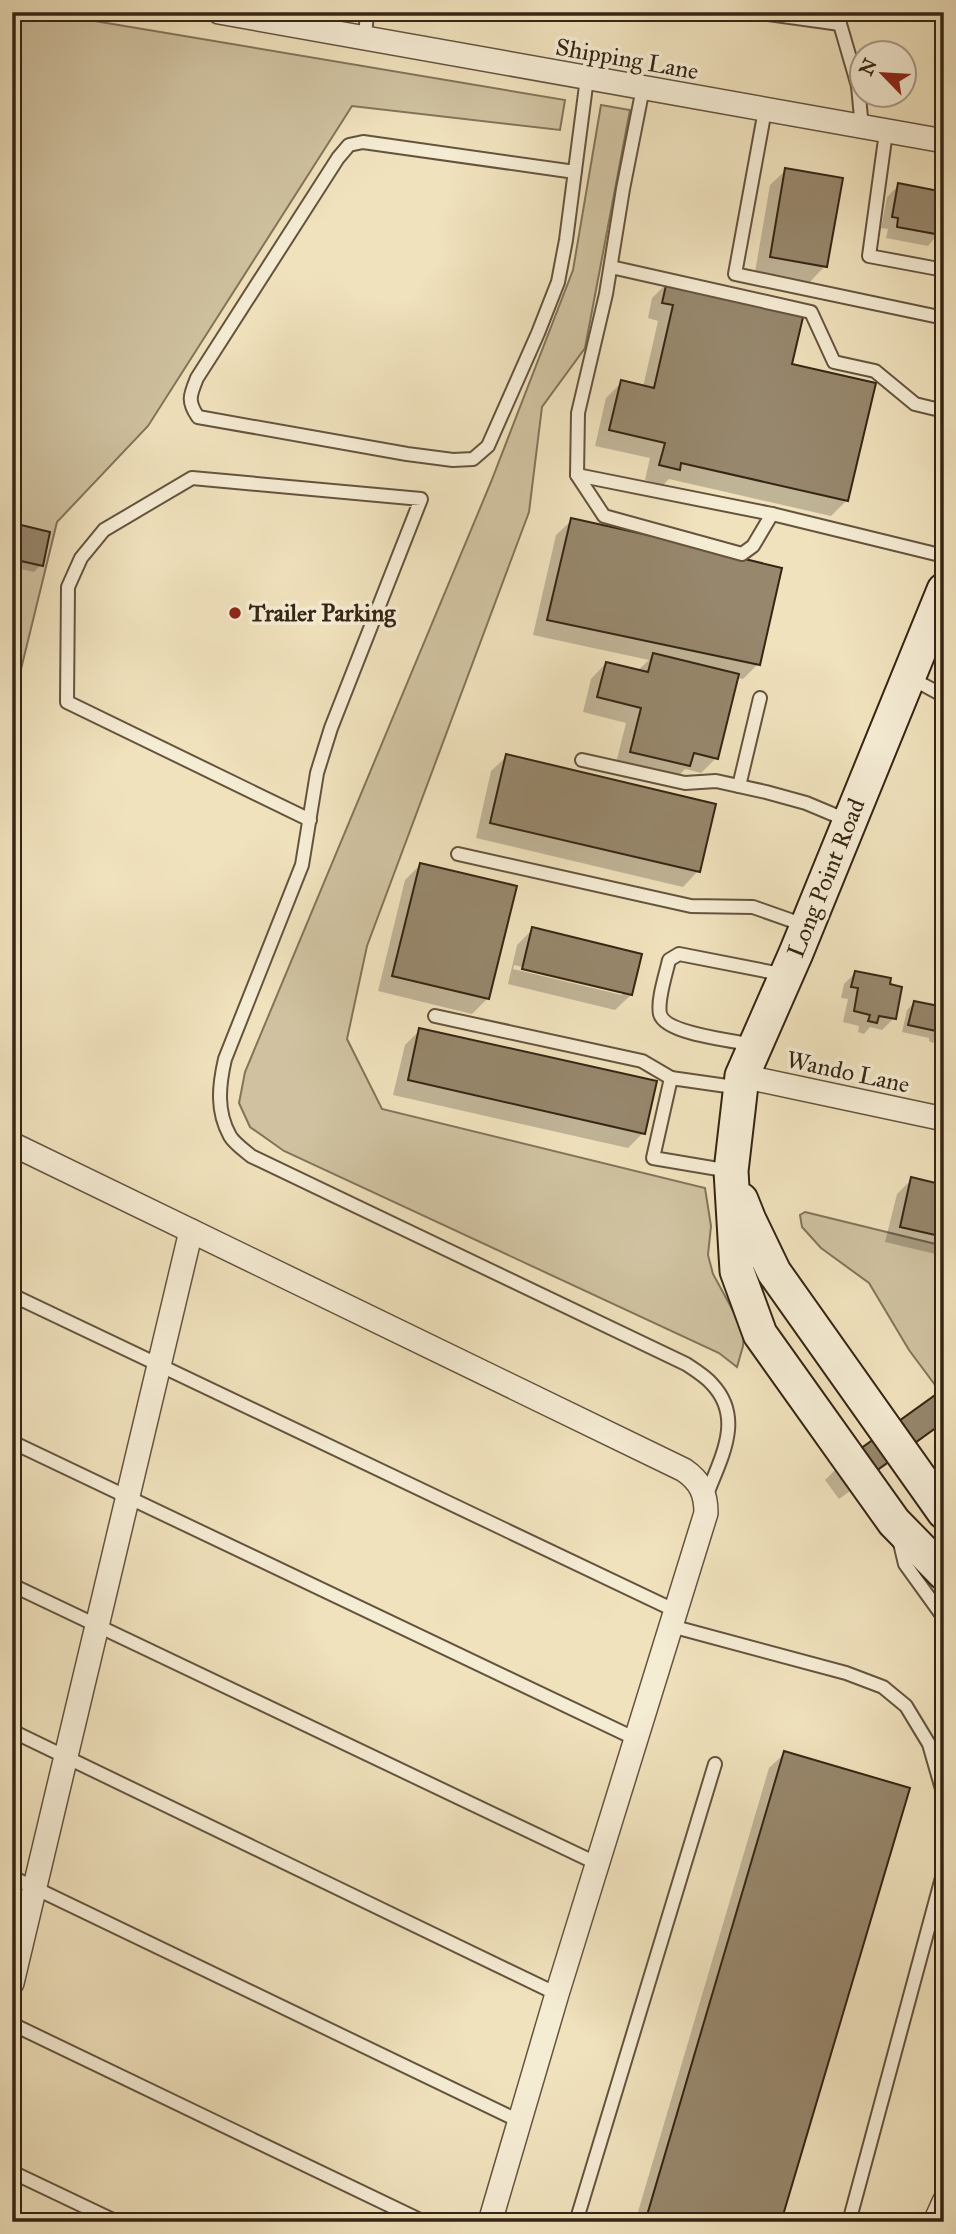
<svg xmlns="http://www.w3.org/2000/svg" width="956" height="2234" font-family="'IM FELL Great Primer',serif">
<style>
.green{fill:#d0c2a0;stroke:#83745a;stroke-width:2}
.shadow{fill:#0003;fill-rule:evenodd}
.building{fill:#97876c;stroke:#362514;stroke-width:2}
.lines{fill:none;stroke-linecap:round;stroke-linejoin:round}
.lane-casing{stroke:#64543e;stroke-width:16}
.street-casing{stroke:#64543e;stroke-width:26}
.secondary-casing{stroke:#362514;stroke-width:37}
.lane{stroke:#f5ecd4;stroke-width:12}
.street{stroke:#f5ecd4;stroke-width:23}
.secondary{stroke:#f5ecd4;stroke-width:33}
.poi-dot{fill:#8f2418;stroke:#f5ecd4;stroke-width:2.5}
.labels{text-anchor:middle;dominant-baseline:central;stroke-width:7;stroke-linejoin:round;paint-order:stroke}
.street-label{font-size:24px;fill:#362514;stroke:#f5ecd4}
.poi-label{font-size:24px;font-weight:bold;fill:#362514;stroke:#f5ecd4;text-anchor:start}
</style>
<rect width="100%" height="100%" fill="#f0e2bd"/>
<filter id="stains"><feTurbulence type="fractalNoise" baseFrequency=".00286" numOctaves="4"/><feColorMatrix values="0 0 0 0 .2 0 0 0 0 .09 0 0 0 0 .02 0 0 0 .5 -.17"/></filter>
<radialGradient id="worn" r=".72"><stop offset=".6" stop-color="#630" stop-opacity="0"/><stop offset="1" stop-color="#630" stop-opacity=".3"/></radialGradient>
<g class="green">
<path d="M12,12H41L565,100L560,130L352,106L148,426L57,522L12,706Z"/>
<path d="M601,105L630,110L585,348L542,407L529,512L367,946L347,1039L382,1109L705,1188L711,1226L708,1255L713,1274L744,1331L743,1346L737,1367L719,1353L284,1151L250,1127L239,1103L245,1072L491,482L573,270Z"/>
<path d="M805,1212L944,1246V1397L909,1350L869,1283L821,1248L802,1227L800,1215Z"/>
</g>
<g class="shadow">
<path d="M786,170L825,266L810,282L755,272L770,185Z"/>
<path d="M899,185L944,193V227L928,246L886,238L888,229L881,228L887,197Z"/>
<path d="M667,283L790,366L847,500L831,516L669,479L663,485L645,480L650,458L595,446L606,398L622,382L643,387L658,321L648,318L652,298Z"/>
<path d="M572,520L758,664L743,679L736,678L716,758L701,773L685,769L674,781L615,767L626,723L583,712L591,679L606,663L637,671L649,660L533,635L556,535Z"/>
<path d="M17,526L41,565L34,572L12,567V531Z"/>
<path d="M507,756L698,871L683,887L476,838L491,771Z"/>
<path d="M420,865L488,998L472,1014L378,991L405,880Z"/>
<path d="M533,929L631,995L615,1010L508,984L517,945ZM514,965L622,991V995L513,969Z"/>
<path d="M855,973L894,1018L882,1030L870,1027L864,1034L858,1032L859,1026L843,1022L848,999L841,998L844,984Z"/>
<path d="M914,1003L944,1009V1038L941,1041L936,1040L933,1043L929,1041V1038L902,1032L907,1010Z"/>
<path d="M420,1030L643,1133L628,1148L393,1095L405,1045Z"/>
<path d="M912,1179L944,1187V1256L885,1242L897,1194Z"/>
<path d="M944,1404V1422L940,1426L839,1499L825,1480L837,1468Z"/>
<path d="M785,1753L780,2222H635L769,1768Z"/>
</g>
<g class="building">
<path d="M785,168L843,178L827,267L770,257Z"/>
<path d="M898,183L944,192V221L941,235L897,227L898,218L892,217Z"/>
<path d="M667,281L804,313L792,364L876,383L848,501L681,463L680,470L659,465L665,443L609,430L621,380L654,388L673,305L662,303Z"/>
<path d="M571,518L720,551V553L782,568L760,665L547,620Z"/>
<path d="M17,524L50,532L43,566L12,559V544Z"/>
<path d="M653,653L739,674L718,759L694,753L690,766L630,752L641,708L597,697L606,662L648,672Z"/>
<path d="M506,754L716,804L700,872L490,823Z"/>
<path d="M420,863L517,886L489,999L392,976Z"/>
<path d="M532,927L642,954L632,995L522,969Z"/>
<path d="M855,971L891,978L890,984L902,987L896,1019L879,1016L877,1023L868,1021L870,1015L854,1011L858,988L851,987Z"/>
<path d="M914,1001L944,1007L942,1036L935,1034L936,1031L908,1025Z"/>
<path d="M419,1028L657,1081L645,1134L408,1080Z"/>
<path d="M911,1177L944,1185V1237L900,1227Z"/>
<path d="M938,1393L944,1401V1422L851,1489L835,1467Z"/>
<path d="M784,1751L910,1788L781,2222H645Z"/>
</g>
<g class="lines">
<defs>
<g id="lane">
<path d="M754,12L840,24"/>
<path d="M840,12V24L858,86L862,128"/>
<path d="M365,38L367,12"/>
<path d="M643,88L623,189L606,294L578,413L577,475L604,516L742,554L753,546L772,514"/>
<path d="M765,110L735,274L944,318"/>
<path d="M886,132L869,256L944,270"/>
<path d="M575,172L363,142L349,145L338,158L197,378C190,395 187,401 198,417L407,454L453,460L473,459L488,446L538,333L558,282L566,240L587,78"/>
<path d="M611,267L811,312L834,362L875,371L915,404L944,411"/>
<path d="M577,475L772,514L944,556"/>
<path d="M909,677L944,696"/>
<path d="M582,760L685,783L716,781L766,792L806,803L849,821"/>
<path d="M739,786L760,698"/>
<path d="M310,820L67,702L68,587L81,558L104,530L192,478L421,499L331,728L317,773L302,865L225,1059C219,1085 216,1111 230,1136C234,1143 244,1150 251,1156L686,1364C695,1370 705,1376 712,1384C745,1419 720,1459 706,1497"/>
<path d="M458,854L691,906L753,907L807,926"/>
<path d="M435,1016L642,1061L671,1078"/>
<path d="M755,1045C735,1041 665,1034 660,1014C657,1000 666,974 669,960L679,954L786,975"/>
<path d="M730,1171L653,1158L671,1078L741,1088"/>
<path d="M12,1295L676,1611"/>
<path d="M12,1442L636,1739"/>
<path d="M899,1539L905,1564L944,1618"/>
<path d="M12,1585L598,1864"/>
<path d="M671,1626L846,1673L883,1687L906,1706L929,1744L944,1796"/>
<path d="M12,1731L557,1994"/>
<path d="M12,1877L519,2121"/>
<path d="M12,2024L424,2222"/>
<path d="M12,2172L117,2222"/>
<path d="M576,2222L715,1764"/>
<path d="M849,2222L944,1870"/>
</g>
<g id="street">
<path d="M219,12L944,141"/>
<path d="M742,1076L944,1119"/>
<path d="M12,1144L684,1470C700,1481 706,1493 706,1513L557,1994L490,2222"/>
<path d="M12,1983L191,1231"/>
<path d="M935,2222L944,2202"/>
</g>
<g id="secondary">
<path d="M944,590L796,953L742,1076L731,1171L737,1271L760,1334L894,1522L944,1573"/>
<path d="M741,1200L749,1220L774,1272L944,1512"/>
</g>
</defs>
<use href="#lane" class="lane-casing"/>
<use href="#street" class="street-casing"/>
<use href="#secondary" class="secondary-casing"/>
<use href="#lane" class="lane"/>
<use href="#street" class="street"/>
<use href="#secondary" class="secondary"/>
</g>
<circle class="poi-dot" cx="235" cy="613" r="7"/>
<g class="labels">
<g class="street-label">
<text transform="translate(627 59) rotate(10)">Shipping Lane</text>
<text transform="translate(826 878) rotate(-68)">Long Point Road</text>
<text transform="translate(848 1072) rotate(12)">Wando Lane</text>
</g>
<g class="poi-label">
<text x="249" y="613">Trailer Parking</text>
</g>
</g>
<rect width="956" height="2234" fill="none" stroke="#f0e2bd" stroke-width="42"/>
<rect x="14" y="14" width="928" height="2206" fill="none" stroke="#362514" stroke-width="3.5"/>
<rect x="21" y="21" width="914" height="2192" fill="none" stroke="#362514" stroke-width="2"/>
<g transform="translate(883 74) rotate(295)"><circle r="33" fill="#f5ecd4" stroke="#a99c87" stroke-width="2"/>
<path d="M0-5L12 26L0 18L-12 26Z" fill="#8f2418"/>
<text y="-10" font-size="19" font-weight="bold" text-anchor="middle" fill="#362514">N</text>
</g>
<rect width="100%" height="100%" filter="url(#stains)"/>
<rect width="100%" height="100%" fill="url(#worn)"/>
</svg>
